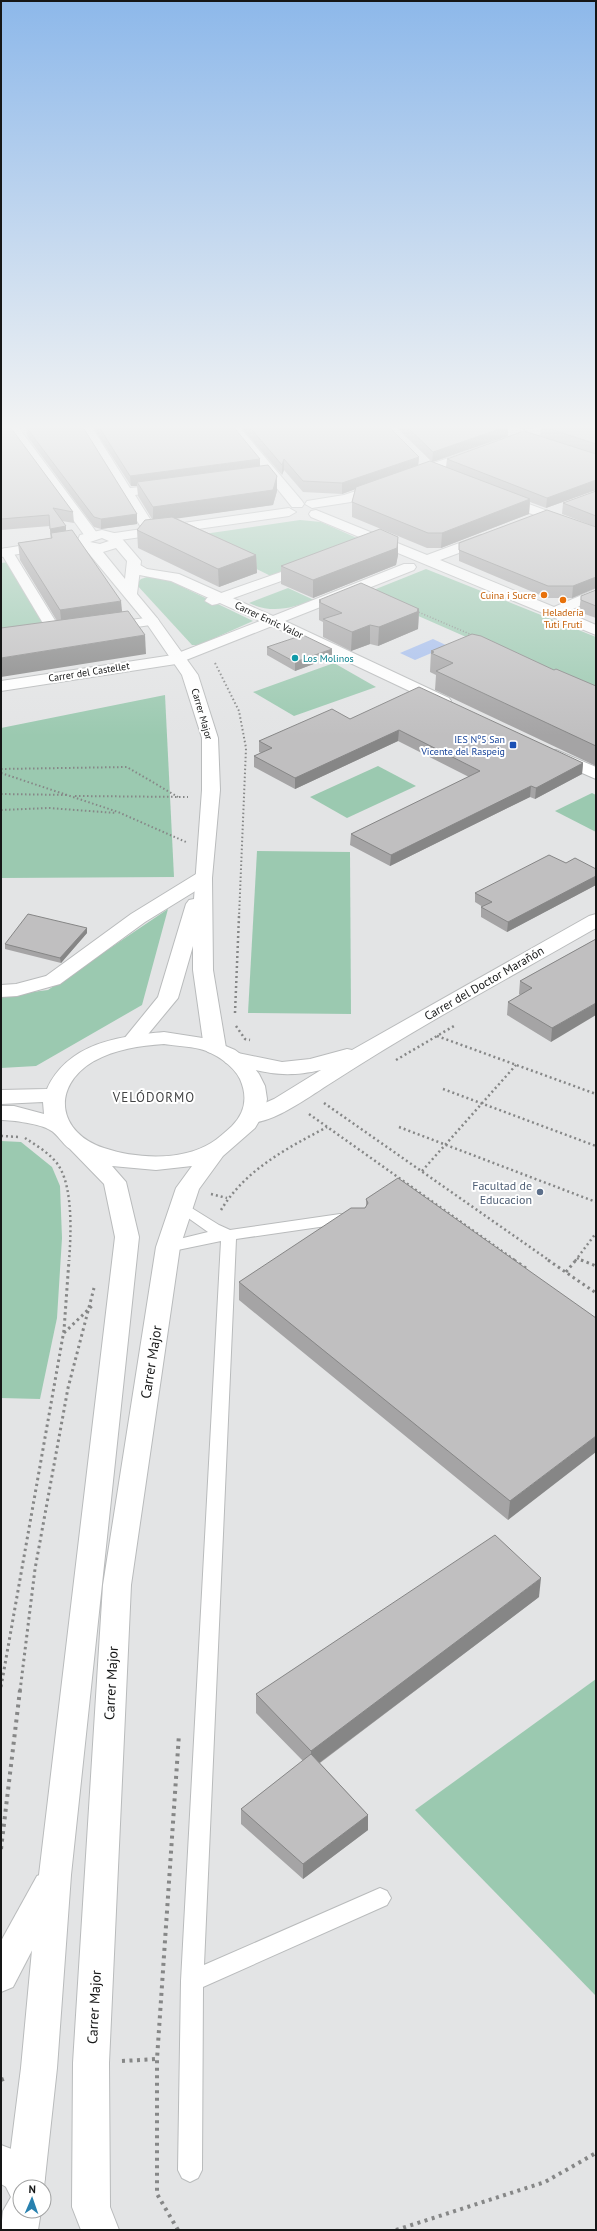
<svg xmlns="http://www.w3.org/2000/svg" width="597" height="2231" font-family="'PT Sans',sans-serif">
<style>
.green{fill:#9bc9b0}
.water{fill:#a6beed}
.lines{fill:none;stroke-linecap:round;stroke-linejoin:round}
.service-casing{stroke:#b9bbbc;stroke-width:2}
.pedestrian-casing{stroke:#b9bbbc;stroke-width:2}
.minor-casing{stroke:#b9bbbc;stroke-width:2}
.tertiary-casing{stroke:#b9bbbc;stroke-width:2}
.secondary-casing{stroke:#b9bbbc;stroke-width:2}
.path-far4{stroke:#868787;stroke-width:1.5;stroke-dasharray:1 2;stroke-linecap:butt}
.path-far3{stroke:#868787;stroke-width:2;stroke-dasharray:1.5 2.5;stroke-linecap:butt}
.path-far2{stroke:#868787;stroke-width:2.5;stroke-dasharray:2 3;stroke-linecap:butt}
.path-far1{stroke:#868787;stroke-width:3;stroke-dasharray:2.5 3.5;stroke-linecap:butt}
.path{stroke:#868787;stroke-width:4;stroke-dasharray:3 4.5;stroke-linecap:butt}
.service{fill:#fff;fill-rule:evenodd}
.pedestrian{fill:#fff;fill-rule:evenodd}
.minor{fill:#fff;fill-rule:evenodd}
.tertiary{fill:#fff;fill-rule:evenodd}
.secondary{fill:#fff;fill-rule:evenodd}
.wall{fill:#a5a4a5}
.shaded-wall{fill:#868686}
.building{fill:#c0bfc0;stroke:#868686}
.food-dot{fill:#e8710a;stroke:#fff;stroke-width:1.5}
.culture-dot{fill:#0f9aa8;stroke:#fff;stroke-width:1.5}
.transit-dot{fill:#1a4fb4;stroke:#fff;stroke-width:1.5}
.service-dot{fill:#5c6f8a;stroke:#fff;stroke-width:1.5}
.labels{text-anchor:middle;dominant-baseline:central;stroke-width:4;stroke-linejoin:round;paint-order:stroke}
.far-food-label{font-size:10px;fill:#c56008;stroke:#fff;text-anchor:end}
.far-street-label{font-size:10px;fill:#151616;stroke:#fff}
.far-culture-label{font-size:10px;fill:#0d838f;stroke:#fff;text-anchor:start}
.far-transit-label{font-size:10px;fill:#164399;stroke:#fff;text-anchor:end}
.street-label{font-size:12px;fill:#151616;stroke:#fff}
.service-label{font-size:12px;fill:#4e5e75;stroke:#fff;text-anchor:end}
.neighbourhood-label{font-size:13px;letter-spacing:1px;fill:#424344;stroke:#fff}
.near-street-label{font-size:14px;fill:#151616;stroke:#fff}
</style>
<rect width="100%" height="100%" fill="#e3e4e5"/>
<g class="green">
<path d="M300,520L321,522L377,547L281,581L190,536Z"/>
<path d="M9,562L53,634L1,641V563Z"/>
<path d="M426,569L596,637V694L366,593Z"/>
<path d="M150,576L164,578L253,621L199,645H192L136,584L141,579Z"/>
<path d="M288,588L314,600C292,608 272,614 249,603Z"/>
<path d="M334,663L376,687L294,716L253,692Z"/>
<path d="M165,695L174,877L1,878V728Z"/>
<path d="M378,766L416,786L347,818L310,797Z"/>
<path d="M592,793L596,795V832L555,811Z"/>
<path d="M257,851L350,852L351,1014L248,1013Z"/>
<path d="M168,909L142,1005L36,1066L1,1068V996L48,990Z"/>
<path d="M1,1141L21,1142L52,1167L60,1186L62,1238L57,1318L40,1399L1,1398Z"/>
<path d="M596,1679V1996L415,1810Z"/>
</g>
<path class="water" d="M433,639L448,646L415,660L400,653Z"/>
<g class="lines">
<defs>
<path id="service" d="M182,1202L219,1225L230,1230L340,1214L357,1217L359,1221L357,1225L352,1226L340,1224L236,1239L204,1965L380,1888L387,1891L391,1898L387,1905L203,1987L202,2170L198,2178L190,2182L182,2178L178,2170L181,1981L221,1241L168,1252L163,1251L160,1247L163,1243L208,1232L177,1210L175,1207L177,1204Z"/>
<g id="pedestrian">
<path d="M7,548L13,552L64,635L62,638H52L50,635L1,553L2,549Z"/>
<path d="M307,563L312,564L313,567L312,570L217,604L212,605L205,601L207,598Z"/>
<path d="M152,617L157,618L159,621L157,624L110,631L103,627L110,623Z"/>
</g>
<g id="minor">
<path d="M4,424H16L97,533L99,536L97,539H87Z"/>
<path d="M78,424H90L130,488L172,484L174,487L172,490L135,495L155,527L289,508L296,512L289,516L113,541L108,540L106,537L108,534L142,529Z"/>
<path d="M225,424H237L302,501L304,504L302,507H292Z"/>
<path d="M546,424H563L561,427L418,478L413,479L407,475L408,472Z"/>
<path d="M383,482L390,486L388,489L351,502L312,508L305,504L307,501L344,495Z"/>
<path d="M502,494L596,529V538L497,501L495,498L497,495Z"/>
<path d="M316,510L427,555L481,535H491L493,538L491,541L440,560L554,607L596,589V599L566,612L596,625V635L311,517L309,514L311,511Z"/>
<path d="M49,541L56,545L54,548L1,557V549Z"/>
<path d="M135,562L147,569L179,574L273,616L404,564H414L416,567L414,570L285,621L449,698L451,701L449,704H437L272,626L176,664L1,691V681L173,655L260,621L171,581L134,574L128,566Z"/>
<path d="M556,750L596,767V779L550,759L548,755L550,751Z"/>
<path d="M203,872L210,874L212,878L210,882L145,922L60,984L17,996L1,997V985L16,984L46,976L131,914L196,874Z"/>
<path d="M49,1871L61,1876L65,1887L13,1987L1,1992V1941L37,1876Z"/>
<path d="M1,2145L14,2150L39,2166L45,2179L41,2187H20V2195L1,2184Z"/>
</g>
<g id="tertiary">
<path d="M102,530L118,534L141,561L137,594L157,618L198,675L218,738L220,790L212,878L213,970L226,1048L222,1052L215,1054L208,1052L204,1048L193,970V946L178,998L140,1044L133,1046L126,1044L123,1040L158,997L186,904L189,900L194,899L202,790V738L182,675L147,624L86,550L76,544L80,535ZM102,538L109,541L100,544L90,542ZM116,548L127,561L125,579L103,552Z"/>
<path d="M596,914V928C507,979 417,1027 331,1083C310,1096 268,1128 244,1122L241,1117L244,1112L274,1099L321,1070C282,1079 263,1072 226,1063L222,1058L226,1053L233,1052L282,1062L310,1059L347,1049L352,1050L589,916Z"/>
</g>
<path id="secondary" d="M164,1032L209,1039L235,1050L247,1059L259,1074L265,1086L267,1099L265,1111L255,1128L223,1156L199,1189L180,1247L131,1585L109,2063L110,2207L119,2230H81L72,2207L73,2063L103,1585L156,1247L176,1188L192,1166L156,1170L112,1166L126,1182L139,1237L71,1875L57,2068L44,2187H20V2211H41L38,2230H1L3,2211L11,2197L6,2187L21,2068L39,1875L115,1237L104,1184L70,1149C62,1144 58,1134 50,1130C41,1124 12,1120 1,1120V1106H14L44,1114L43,1102L1,1104V1090L47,1089C68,1043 119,1036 164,1032ZM164,1044C176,1046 188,1046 200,1049C215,1053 233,1065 240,1079C248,1097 245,1113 232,1126C225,1132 218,1139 211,1143C182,1161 136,1159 104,1148C58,1133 50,1087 94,1061C116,1049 139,1046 164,1044Z"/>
</defs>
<use href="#service" class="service-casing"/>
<use href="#pedestrian" class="pedestrian-casing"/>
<use href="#minor" class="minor-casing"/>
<use href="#tertiary" class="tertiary-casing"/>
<use href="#secondary" class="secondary-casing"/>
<path class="path-far4" d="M416,611L472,635"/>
<g class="path-far3">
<path d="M215,663L239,711L246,748L239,917"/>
<path d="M1,769L127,767L178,797"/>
<path d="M1,773L118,812L186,842"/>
<path d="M1,794L68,795"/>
<path d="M75,796L188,797"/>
<path d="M1,810L49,808L116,813"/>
</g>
<g class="path-far2">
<path d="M235,1013L239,916"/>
<path d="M236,1026L245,1039L250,1040"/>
<path d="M437,1036L596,1094"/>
<path d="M396,1060L454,1026"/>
<path d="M443,1089L596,1146"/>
<path d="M324,1103L550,1261"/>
<path d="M309,1114L516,1261"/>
<path d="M399,1127L596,1202"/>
<path d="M1,1136L20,1137"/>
<path d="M25,1138C37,1146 53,1155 60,1168C73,1191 71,1235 69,1261"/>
<path d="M422,1171L516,1065"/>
<path d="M211,1194L227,1198"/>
<path d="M221,1210C246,1169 286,1149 327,1127"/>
<path d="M577,1258L583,1261"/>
<path d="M575,1261L596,1233"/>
</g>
<g class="path-far1">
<path d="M514,1260L526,1268"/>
<path d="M548,1260L596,1293"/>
<path d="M581,1260L596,1266"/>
<path d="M566,1272L576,1260"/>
<path d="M64,1333L92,1306"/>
<path d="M1,1687L64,1330L69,1260"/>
<path d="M20,1691L35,1569L68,1388L94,1288"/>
</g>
<g class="path">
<path d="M1,1849L20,1690"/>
<path d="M122,2061L157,2059"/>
<path d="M1,2080L6,2078"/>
<path d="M178,2230L157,2194V2059L179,1734"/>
<path d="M396,2230L545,2182L596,2153"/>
</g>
<use href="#service" class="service"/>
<use href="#pedestrian" class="pedestrian"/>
<use href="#minor" class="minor"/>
<use href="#tertiary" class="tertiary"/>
<use href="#secondary" class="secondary"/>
</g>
<g class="wall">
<path d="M1,424H5V428L73,512L74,523L62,521L66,531L122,612L146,654L57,621L20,560L18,543L51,538L50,526L1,530Z"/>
<path d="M91,424H231L277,491L273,505L176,518L256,555L257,573L219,587L138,548L137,530L152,519L138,496L137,486H131Z"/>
<path d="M238,424H386L419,457L418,465L432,462L393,424H507L508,426V436L433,462L446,467L447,459L569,446L540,436L541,426L596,424V490L546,508L530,502L529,514L441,548H427L352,517V502L355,489L342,494L303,492L284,470L282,475Z"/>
<path d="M514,424H542L523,430Z"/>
<path d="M26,427L137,514V524L101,529L94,527L27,436Z"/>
<path d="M596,491V527L562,514L563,503Z"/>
<path d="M596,527V588L572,598H547L459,561V543Z"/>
<path d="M398,555L396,565L313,598L281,584V566Z"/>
<path d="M596,590V618L579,612L581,596Z"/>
<path d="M319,600L419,611L418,629L378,646L370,644L351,651L323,637V622L319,620Z"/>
<path d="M267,647L332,657L295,671L267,655Z"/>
<path d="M431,651L554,670L596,686V766L435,690L436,675L430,672Z"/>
<path d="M350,719L583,763L582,774L535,799L530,797L390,866L350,845L351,834L469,777L398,741L295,789L254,767V756L261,753L259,752V741Z"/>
<path d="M566,863L596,869V885L507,932L481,917V907H483L475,902V893Z"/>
<path d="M87,933L61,963L5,949V944Z"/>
<path d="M596,939L551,1042L507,1015L508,1002L520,995L519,994L520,981Z"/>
<path d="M366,1199L596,1318L508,1520L239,1300V1282L365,1208L366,1207Z"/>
<path d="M539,1597L320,1763L368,1815V1830L303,1879L241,1824V1809L303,1761L256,1713V1694Z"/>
</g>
<g class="shaded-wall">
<path d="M1,424H5V429L1,430Z"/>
<path d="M19,424H42L20,426Z"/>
<path d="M524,424H542L523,430Z"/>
<path d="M508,426V436L432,462L433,452Z"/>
<path d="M419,457L418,467L342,494V483Z"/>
<path d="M260,459V470L137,482V486H131L130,476Z"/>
<path d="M284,459V470L282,475V465Z"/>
<path d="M277,476V491L273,505L153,522V507Z"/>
<path d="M596,480V490L546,508L547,498Z"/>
<path d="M530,499L529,514L441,548L442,533Z"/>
<path d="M137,514V524L101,529V519Z"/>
<path d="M66,526V537L51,540L50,529Z"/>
<path d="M398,537V555L396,565L313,598V580Z"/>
<path d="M256,555L257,573L219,587L218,569Z"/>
<path d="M596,577V588L572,598L573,586Z"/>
<path d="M121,601L123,620L62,628L60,610Z"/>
<path d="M419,609L418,629L378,646L379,627Z"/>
<path d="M370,625V644L351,651L352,632Z"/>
<path d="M145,635L146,654L1,677V658Z"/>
<path d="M332,649V657L295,671V662Z"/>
<path d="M399,730L398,741L295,789V778Z"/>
<path d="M583,763L582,774L535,799L536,788Z"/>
<path d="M531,786L530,797L390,866L391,855Z"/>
<path d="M596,876V885L507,932L508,922Z"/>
<path d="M87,928V933L61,963L60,958Z"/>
<path d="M596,1003V1015L551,1042L552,1028Z"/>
<path d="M596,1436V1452L508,1520L510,1501Z"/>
<path d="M541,1578L539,1597L311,1769V1751Z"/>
<path d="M368,1815V1830L303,1879V1864Z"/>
</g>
<g class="building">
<path d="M50,424H81L137,514L101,519L94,517L26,427Z"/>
<path d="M97,424H231L260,459L130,476Z"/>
<path d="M247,424H386L419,457L342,483L303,481L284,459L282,465Z"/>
<path d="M404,424H507L508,426L433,452Z"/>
<path d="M546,424H596V444L541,426Z"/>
<path d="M1,428H11L73,512L53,508L66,526L50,529L49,515L1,519Z"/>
<path d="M524,431L596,454V480L547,498L447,459Z"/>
<path d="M430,461L530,499L442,533H428L352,502L356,487Z"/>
<path d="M268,465L277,476L273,490L153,507L137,482Z"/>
<path d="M596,491V516L563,503Z"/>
<path d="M547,510L596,527V577L573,586H548L459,550V543Z"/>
<path d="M172,517L256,555L218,569L137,530L145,520Z"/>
<path d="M380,529L398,537L397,548L313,580L281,566Z"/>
<path d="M72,530L121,601L60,610L18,543L52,538L51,533Z"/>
<path d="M361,583L419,609L417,610L419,611L379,627L370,625L352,632L323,619L342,613L319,602L321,601L319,600Z"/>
<path d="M596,590V606L581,600V596Z"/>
<path d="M128,611L145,635L1,658V628Z"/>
<path d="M472,634L481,636L554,670L556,669L596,686V746L436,671L453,663L431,653L434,652L431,651Z"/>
<path d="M303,635L332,649L295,662L267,647Z"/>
<path d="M419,687L583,763L536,788L531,786L391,855L351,834L480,771L399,730L295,778L254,756L272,748L259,741L332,709L350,719Z"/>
<path d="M549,855L566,863L575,858L596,869V876L508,922L481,907L492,902L475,893Z"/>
<path d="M28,914L87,928L60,958L5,944Z"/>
<path d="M596,939V1003L552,1028L508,1002L532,988L520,981Z"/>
<path d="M398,1178L596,1318V1436L510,1501L239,1282L351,1208H365L368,1203L366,1199Z"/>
<path d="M495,1535L541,1578L311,1751L256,1694Z"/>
<path d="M311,1754L368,1815L303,1864L241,1809Z"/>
</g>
<linearGradient id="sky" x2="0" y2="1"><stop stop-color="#8db8ea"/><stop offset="0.58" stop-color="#f2f3f3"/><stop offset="1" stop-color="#f2f3f3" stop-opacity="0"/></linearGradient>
<rect width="597" height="736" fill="url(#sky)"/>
<g class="food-dot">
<circle cx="544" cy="595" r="4"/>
<circle cx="563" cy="600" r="4"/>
</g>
<circle class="culture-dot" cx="295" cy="658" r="4"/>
<rect class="transit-dot" x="509" y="741" width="8" height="8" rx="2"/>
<circle class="service-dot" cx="540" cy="1192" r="4"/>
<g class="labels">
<g class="far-food-label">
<text x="536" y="595">Cuina i Sucre</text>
<text x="563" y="612" text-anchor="middle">Heladería<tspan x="563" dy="12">Tuti Fruti</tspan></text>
</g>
<g class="far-street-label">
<text transform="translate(269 620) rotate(25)">Carrer Enric Valor</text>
<text transform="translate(89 672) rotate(-9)">Carrer del Castellet</text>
<text transform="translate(202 714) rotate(74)">Carrer Major</text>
</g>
<g class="far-culture-label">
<text x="303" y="658">Los Molinos</text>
</g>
<g class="far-transit-label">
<text x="505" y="739">IES Nº5 San<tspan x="505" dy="12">Vicente del Raspeig</tspan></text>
</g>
<g class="street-label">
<text transform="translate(484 983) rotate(-30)">Carrer del Doctor Marañón</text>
</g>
<g class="service-label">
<text x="532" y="1185">Facultad de<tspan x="532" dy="14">Educacion</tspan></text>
</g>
<g class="neighbourhood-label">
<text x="154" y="1097">VELÓDORMO</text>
</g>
<g class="near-street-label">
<text transform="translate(151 1362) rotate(-81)">Carrer Major</text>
<text transform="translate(111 1683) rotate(-87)">Carrer Major</text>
<text transform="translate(94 2007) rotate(-87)">Carrer Major</text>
</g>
</g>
<rect width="597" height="2231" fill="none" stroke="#151616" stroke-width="4"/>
<g transform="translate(32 2199) rotate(2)"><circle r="19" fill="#ffffff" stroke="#a1a2a2"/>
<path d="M0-3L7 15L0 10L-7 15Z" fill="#2881af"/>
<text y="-6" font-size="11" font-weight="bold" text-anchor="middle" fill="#151616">N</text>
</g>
</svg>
